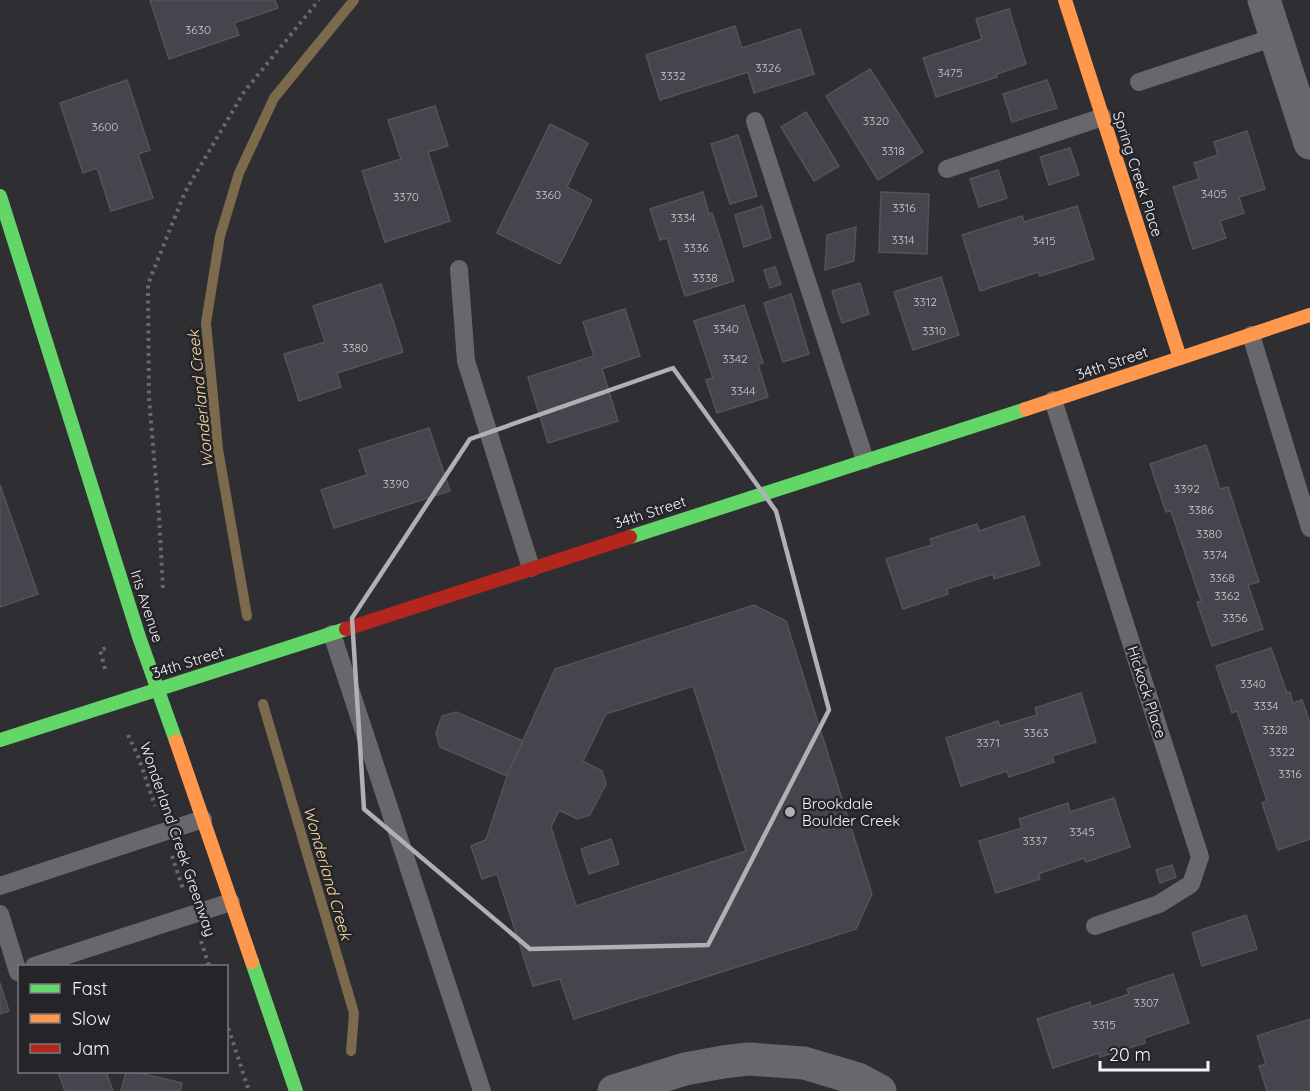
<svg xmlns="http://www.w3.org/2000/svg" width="1310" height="1091" font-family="Quicksand,sans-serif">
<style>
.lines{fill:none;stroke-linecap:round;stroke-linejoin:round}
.stream{stroke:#7b6a4c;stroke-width:10}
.building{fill:#46444c;stroke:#545357;stroke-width:1.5;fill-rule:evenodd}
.path{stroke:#6a6a6d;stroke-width:4;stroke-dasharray:3 4.5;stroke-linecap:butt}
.lane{stroke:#68676c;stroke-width:18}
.street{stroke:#68676c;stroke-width:33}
.fast{stroke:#63d668;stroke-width:14}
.slow{stroke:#ff974d;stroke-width:14}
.jam{stroke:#b3261e;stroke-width:14}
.marked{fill:none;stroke:#b0afb3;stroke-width:4.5;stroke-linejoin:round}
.poi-dot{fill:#b0afb3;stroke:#242429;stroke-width:2}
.labels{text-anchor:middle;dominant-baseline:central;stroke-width:5;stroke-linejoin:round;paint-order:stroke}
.number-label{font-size:12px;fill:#c9c8cd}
.street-label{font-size:15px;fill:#f5f4f8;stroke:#242429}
.poi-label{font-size:15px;fill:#f5f4f8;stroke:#242429;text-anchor:start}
.water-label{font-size:16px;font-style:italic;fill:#fddca2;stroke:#242429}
</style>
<rect width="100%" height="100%" fill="#2f2e32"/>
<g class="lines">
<g class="stream">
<path d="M247,616L218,449L206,323L220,236L239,173L274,98L354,0"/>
<path d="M263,704L354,1013L351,1051"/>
</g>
</g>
<g class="building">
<path d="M150,0H275L278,8L234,23L239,35L169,59Z"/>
<path d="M1009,9L1026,64L997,74V77L936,97L923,58L982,39L976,19Z"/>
<path d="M735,26L742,48L800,29L814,74L754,93L748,72L660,100L646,55Z"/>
<path d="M870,69L923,152L878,180L826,96Z"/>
<path d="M127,80L150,150L138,154L153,198L111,211L97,168L83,173L60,103Z"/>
<path d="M1047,80L1057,108L1012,122L1003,94Z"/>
<path d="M435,106L448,146L428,152L450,221L385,242L362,171L401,159L388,120Z"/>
<path d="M806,112L839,166L814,181L781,127Z"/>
<path d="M550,124L588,143L567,187L592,200L560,264L497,233Z"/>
<path d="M1247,131L1265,189L1239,197L1244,213L1220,221L1226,238L1193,249L1173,187L1199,179L1194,163L1218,155L1214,142Z"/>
<path d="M738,135L757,196L730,204L711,144Z"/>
<path d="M1070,148L1079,175L1049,185L1040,157Z"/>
<path d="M998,170L1007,198L979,207L970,179Z"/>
<path d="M703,192L709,214L712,213L734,281L685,296L667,238L660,240L650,209Z"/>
<path d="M881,192L929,194L927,254L879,252Z"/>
<path d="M762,206L771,238L744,247L735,215Z"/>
<path d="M1077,206L1094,259L1040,276L1038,272L980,291L962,235L1022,216L1024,222Z"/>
<path d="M856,227L854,261L825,270L827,235Z"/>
<path d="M775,267L781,284L770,288L764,270Z"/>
<path d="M941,277L959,335L913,350L894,292Z"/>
<path d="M860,283L869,314L842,323L832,291Z"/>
<path d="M381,284L403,352L337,373L341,387L299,401L284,354L325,342L313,306Z"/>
<path d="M791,294L809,354L783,362L764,303Z"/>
<path d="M744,305L763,363L758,364L768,397L717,413L706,380L713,378L694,321Z"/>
<path d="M625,309L640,356L602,369L618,421L548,443L528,377L594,356L583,322Z"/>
<path d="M429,428L450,491L334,528L321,490L367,475L359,450Z"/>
<path d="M1206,445L1220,489L1228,487L1259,582L1248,585L1263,629L1212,646L1197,602L1201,601L1171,511L1166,512L1150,464Z"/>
<path d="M0,485L38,594L0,607Z"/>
<path d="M1024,516L1040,565L994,579L993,574L947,589L948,594L903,609L886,559L932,545L930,539L977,524L979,531Z"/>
<path d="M754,605L786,621L872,894L856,929L574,1019L560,979L533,986L497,874L482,879L471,846L486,840L507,776L555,669ZM693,686L746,851L576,906L551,827L559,810L577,819L590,815L606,784L602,771L583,761L606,714Z"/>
<path d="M1271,648L1287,693L1290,692L1293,703L1302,700L1310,723V839L1278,850L1262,803L1267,801L1237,711L1232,713L1216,666Z"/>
<path d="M1081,693L1096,742L1052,756L1054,762L1009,777L1007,771L961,786L946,738L998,721L1000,726L1037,715L1035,708Z"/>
<path d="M456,712L523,741L507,776L440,747L436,733L442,716Z"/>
<path d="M1114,798L1130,847L1086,862L1084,858L1038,874L1040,879L996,893L979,841L1022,828L1019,819L1068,803L1070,812Z"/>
<path d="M611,839L619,864L589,874L581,849Z"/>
<path d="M1172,865L1176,877L1160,883L1156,870Z"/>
<path d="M1246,915L1257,949L1202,966L1192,933Z"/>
<path d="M1173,974L1189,1023L1144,1038L1145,1043L1100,1057L1099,1053L1053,1068L1037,1019L1090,1002L1091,1007L1129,994L1127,989Z"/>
<path d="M0,983L9,1011L0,1014Z"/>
<path d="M1310,1019V1091H1267L1259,1066L1266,1064L1257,1036Z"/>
<path d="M58,1072H106L113,1091H65Z"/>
<path d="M126,1072H136L182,1083L180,1091H121Z"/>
</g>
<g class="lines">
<g class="path">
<path d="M163,588L159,515L149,398L148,284L185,192L244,92L319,0"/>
<path d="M105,669L100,650L106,648"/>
<path d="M128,735L138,756L155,806"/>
<path d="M172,856L183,889"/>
<path d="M201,941L209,966"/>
<path d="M226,1021L249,1091"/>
</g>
<g class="lane">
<path d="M1139,82L1275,37"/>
<path d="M755,121L865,460"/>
<path d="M947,169L1103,117"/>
<path d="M459,269L466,361L531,568"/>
<path d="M1251,335L1310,528"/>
<path d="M1053,400L1200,857L1191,884L1159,904L1095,926"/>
<path d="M332,634L482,1091"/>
<path d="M0,886L203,819"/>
<path d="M0,914L18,972L20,971"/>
<path d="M34,966L231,902"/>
</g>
<g class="street">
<path d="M1264,0L1310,143"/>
<path d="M614,1091L685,1069L723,1062L748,1059L804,1063L858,1079L880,1091"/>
</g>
<g class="fast">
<path d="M0,196L139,637L176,741"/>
<path d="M630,537L1026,409"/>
<path d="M0,740L346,629"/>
<path d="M252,962L296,1091"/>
</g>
<g class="slow">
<path d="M1065,0L1180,358"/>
<path d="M1026,409L1310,315"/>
<path d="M176,741L252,962"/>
</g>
<path class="jam" d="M346,629L630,537"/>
</g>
<path class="marked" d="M673,368L776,511L829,710L708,945L530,949L364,809L352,618L470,439Z"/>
<circle class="poi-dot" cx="790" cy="812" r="6"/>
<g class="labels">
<g class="number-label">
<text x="198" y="29">3630</text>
<text x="768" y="67">3326</text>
<text x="950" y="72">3475</text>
<text x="673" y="75">3332</text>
<text x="876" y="120">3320</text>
<text x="105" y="126">3600</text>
<text x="893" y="150">3318</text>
<text x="1214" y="193">3405</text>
<text x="548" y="194">3360</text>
<text x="406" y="196">3370</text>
<text x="904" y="207">3316</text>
<text x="683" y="217">3334</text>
<text x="903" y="239">3314</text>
<text x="1044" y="240">3415</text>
<text x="696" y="247">3336</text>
<text x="705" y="277">3338</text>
<text x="925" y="301">3312</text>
<text x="726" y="328">3340</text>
<text x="934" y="330">3310</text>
<text x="355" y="347">3380</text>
<text x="735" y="358">3342</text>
<text x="743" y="390">3344</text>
<text x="396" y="483">3390</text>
<text x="1187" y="488">3392</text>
<text x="1201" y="509">3386</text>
<text x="1209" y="533">3380</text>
<text x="1215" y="554">3374</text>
<text x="1222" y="577">3368</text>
<text x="1227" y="595">3362</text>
<text x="1235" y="617">3356</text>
<text x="1253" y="683">3340</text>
<text x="1266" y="705">3334</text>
<text x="1275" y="729">3328</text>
<text x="1036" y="732">3363</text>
<text x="988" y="742">3371</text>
<text x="1282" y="751">3322</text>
<text x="1290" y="773">3316</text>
<text x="1082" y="831">3345</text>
<text x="1035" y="840">3337</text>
<text x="1146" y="1002">3307</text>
<text x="1104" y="1024">3315</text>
</g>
<g class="street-label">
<text transform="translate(1138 174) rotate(72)">Spring Creek Place</text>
<text transform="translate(1112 363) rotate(-19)">34th Street</text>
<text transform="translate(650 512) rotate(-18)">34th Street</text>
<text transform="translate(147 606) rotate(72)">Iris Avenue</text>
<text transform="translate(188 662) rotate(-18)">34th Street</text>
<text transform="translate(1147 692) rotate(72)">Hickock Place</text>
<text transform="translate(178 839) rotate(71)">Wonderland Creek Greenway</text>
</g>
<g class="poi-label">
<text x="802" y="803">Brookdale<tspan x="802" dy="17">Boulder Creek</tspan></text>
</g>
<g class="water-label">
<text transform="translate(200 399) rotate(-96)">Wonderland Creek</text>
<text transform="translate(328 873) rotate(74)">Wonderland Creek</text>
</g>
</g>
<rect x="18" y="965" width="210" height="108" fill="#242429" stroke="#78777c" stroke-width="1.5"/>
<rect x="30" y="984" width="30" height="9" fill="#63d668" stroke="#78777c" stroke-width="1.5"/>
<text x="72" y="995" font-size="18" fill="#f5f4f8">Fast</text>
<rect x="30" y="1014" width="30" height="9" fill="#ff974d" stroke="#78777c" stroke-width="1.5"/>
<text x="72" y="1025" font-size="18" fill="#f5f4f8">Slow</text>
<rect x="30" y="1044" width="30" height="9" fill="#b3261e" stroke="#78777c" stroke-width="1.5"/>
<text x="72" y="1055" font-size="18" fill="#f5f4f8">Jam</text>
<path d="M1100 1061v9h108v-9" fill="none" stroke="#f5f4f8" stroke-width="3"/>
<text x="1109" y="1061" font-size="18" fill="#f5f4f8" stroke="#242429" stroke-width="4.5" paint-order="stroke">20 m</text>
</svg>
